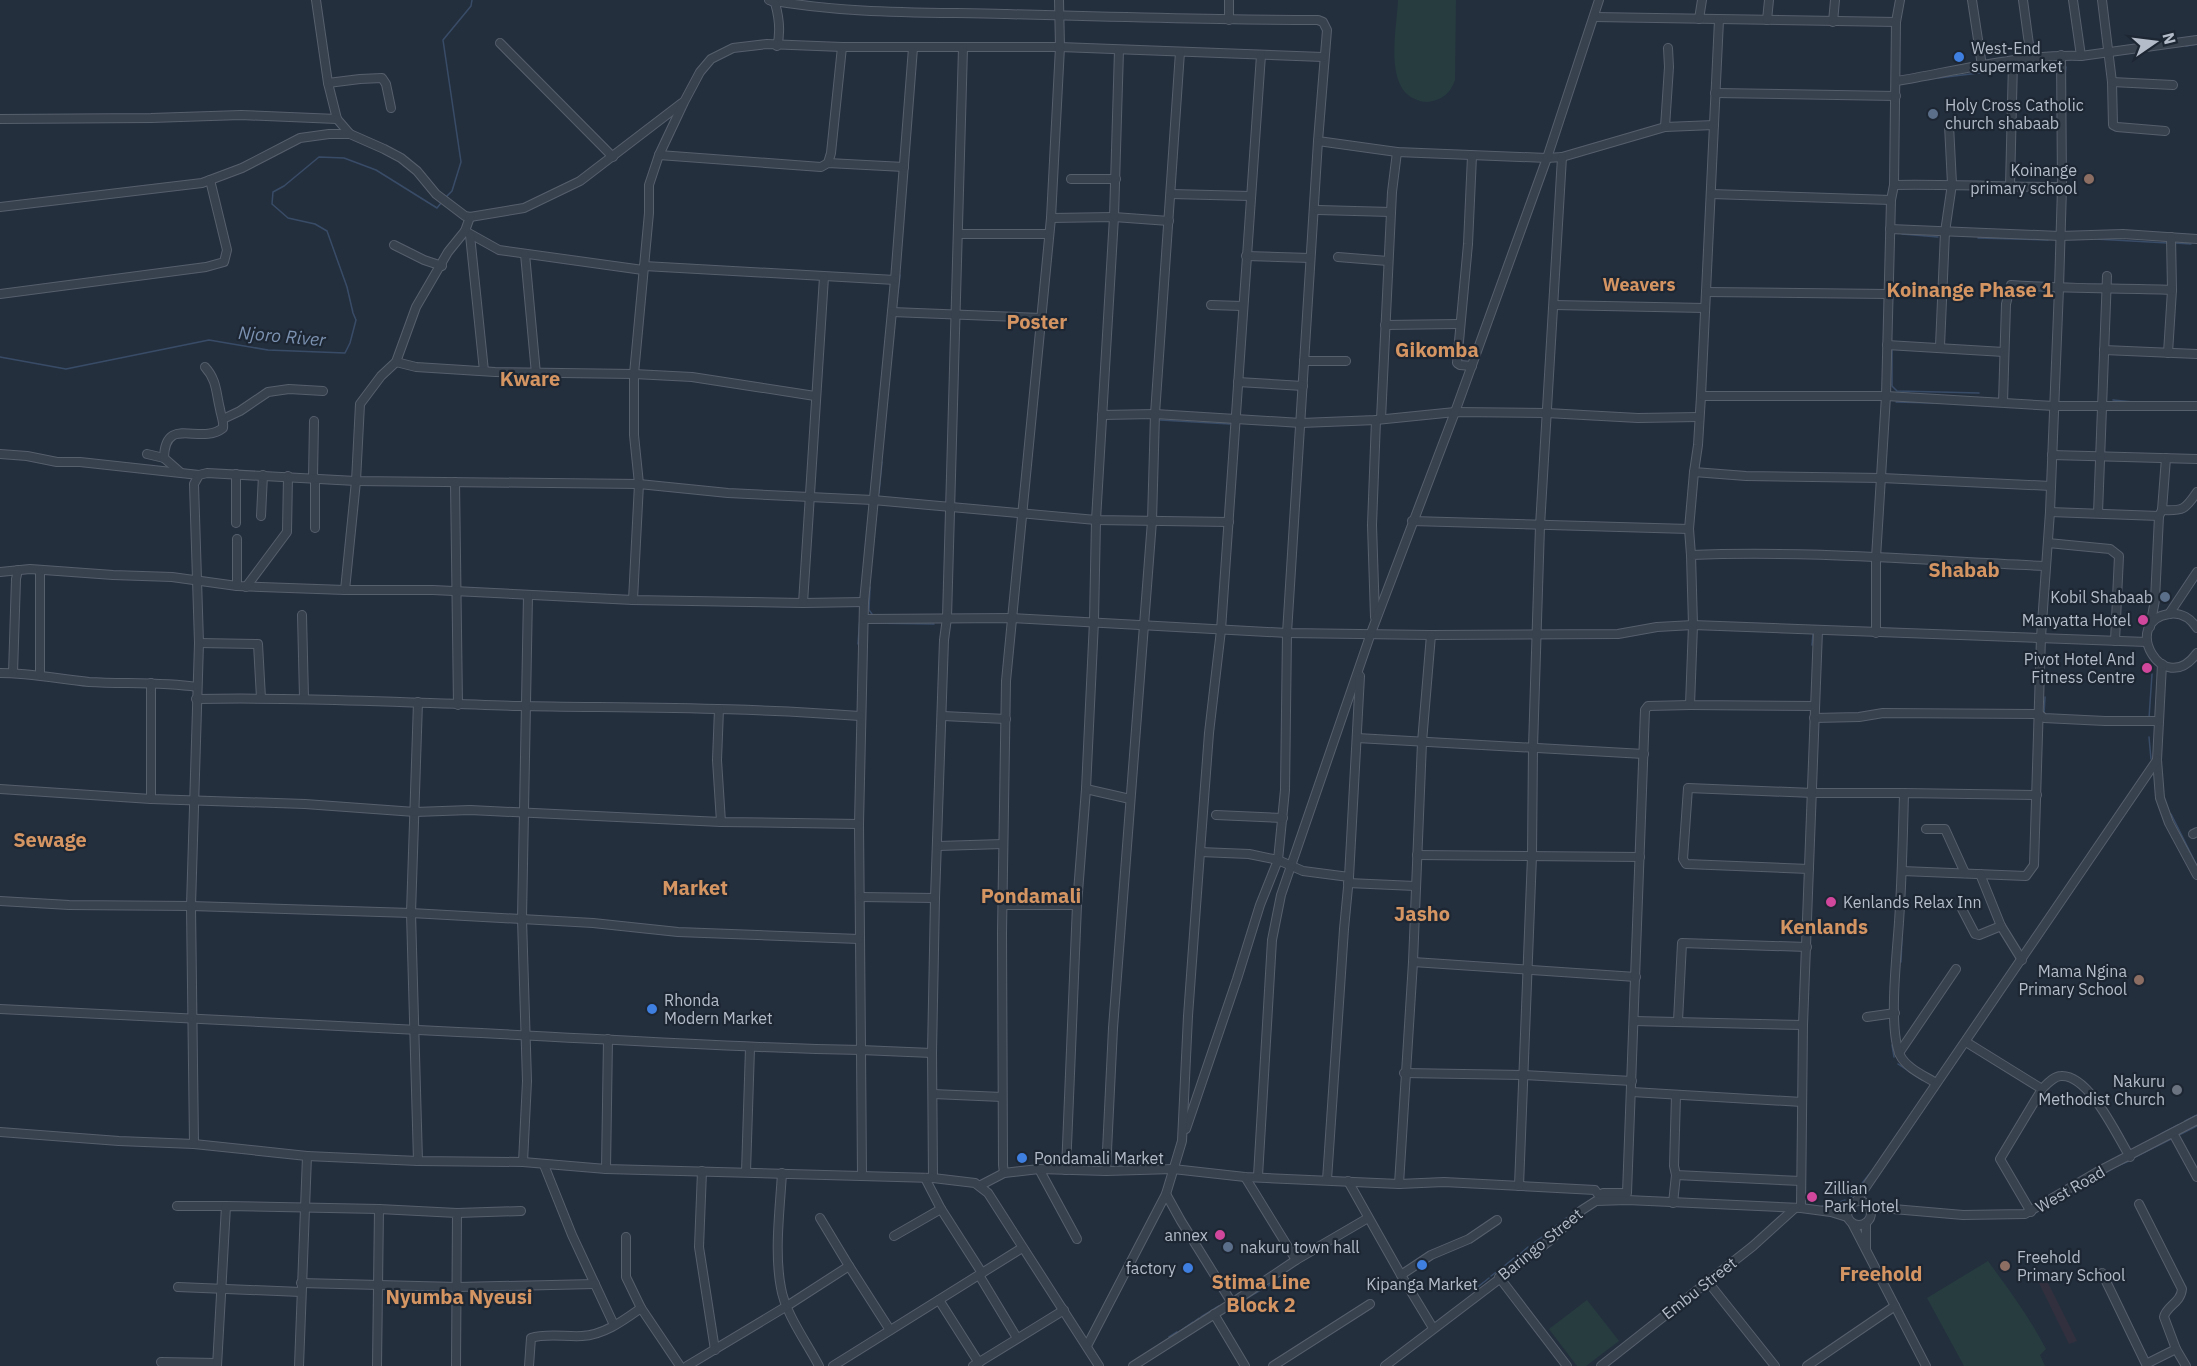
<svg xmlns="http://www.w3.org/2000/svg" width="2197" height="1366" font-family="'IBM Plex Sans',sans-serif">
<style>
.medical{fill:#32303f}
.green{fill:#263c3f}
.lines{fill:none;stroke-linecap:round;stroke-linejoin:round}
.stream{stroke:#394c67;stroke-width:1.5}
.minor-casing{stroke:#565f6c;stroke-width:10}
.minor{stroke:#38414e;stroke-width:8}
.shop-dot{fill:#3f7fe0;stroke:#1d2633;stroke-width:2}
.service-dot{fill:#5c6f8a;stroke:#1d2633;stroke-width:2}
.education-dot{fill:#8d6e63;stroke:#1d2633;stroke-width:2}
.hotel-dot{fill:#d1479c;stroke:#1d2633;stroke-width:2}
.worship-dot{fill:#6b7280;stroke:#1d2633;stroke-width:2}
.labels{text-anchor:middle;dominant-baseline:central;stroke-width:4.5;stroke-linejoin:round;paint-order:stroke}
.poi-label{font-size:16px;fill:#b4bcc9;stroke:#1d2633;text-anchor:start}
.street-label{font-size:16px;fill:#b4bcc9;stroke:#1d2633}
.neighbourhood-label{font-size:18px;font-weight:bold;fill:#d59563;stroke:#1d2633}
.water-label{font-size:18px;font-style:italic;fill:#7c92b1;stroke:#1d2633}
.quarter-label{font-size:20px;font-weight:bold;fill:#d59563;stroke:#1d2633}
</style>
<rect width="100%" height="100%" fill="#242f3e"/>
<path class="medical" d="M2041,1269L2077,1341L2069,1344L2034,1273Z"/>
<g class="green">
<path d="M1398,0H1456L1455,80C1451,91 1445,98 1433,101C1426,103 1421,102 1415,99C1384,86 1397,28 1398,0Z"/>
<path d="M1988,1261C2009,1290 2030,1318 2046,1349L2040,1355L2045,1366H1964L1927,1298Z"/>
<path d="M1587,1300L1619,1341L1586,1366H1577L1549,1329Z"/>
</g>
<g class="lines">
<g class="stream">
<path d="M2186,46L2197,44"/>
<path d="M2065,76L2066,67"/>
<path d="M1938,78L2003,70"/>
<path d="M446,197L452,191L461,162L443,40L471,6L472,0"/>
<path d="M1902,234L1938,237"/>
<path d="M1978,238L2048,240"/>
<path d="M2095,239L2168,243"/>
<path d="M2175,243L2191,244"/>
<path d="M898,292L900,275"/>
<path d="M1892,350V386L1897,391L1979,393"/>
<path d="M0,357L66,369L209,340L268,350L345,353L350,343L356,320L353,313L347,287L327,231L315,224L288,218L272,204L273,192L284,186L319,157L344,158L376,170L437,208L441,203"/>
<path d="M2113,400L2133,402"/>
<path d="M1896,402L1934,403"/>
<path d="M1160,420L1230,424"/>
<path d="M879,493L882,462"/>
<path d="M870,587L869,610L872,614"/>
<path d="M869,623L934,624"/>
<path d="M858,644L860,617"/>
<path d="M1812,645L1813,634"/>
<path d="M2044,714L2045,697"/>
<path d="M2149,718L2152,674"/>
<path d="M2149,737L2151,759"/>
<path d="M2171,814L2197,866"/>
<path d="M1901,962L1902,938"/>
<path d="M1892,1045L1894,1057"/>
<path d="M1898,1064L1922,1080"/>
<path d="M2185,1121L2197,1115"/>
<path d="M2161,1134L2178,1125"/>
<path d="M2179,1135L2197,1126"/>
<path d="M2133,1158L2171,1139"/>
<path d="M2117,1166L2129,1161"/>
<path d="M2079,1187L2112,1169"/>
<path d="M1851,1197L1871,1172"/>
<path d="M1822,1206H1830L1845,1200"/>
<path d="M1561,1222L1566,1218"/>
<path d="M1548,1232L1557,1225"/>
<path d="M1532,1244L1542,1237"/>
<path d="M1519,1255L1528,1247"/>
<path d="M1503,1267L1514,1258"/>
<path d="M1491,1276L1499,1270"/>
<path d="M1474,1290L1489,1278"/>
<path d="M1247,1298L1273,1283L1277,1277"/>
<path d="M1201,1317L1219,1306"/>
<path d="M1195,1321L1199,1318"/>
<path d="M1180,1331L1193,1322"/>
<path d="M1169,1337L1177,1332"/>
</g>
<defs>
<g id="minor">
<path d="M316,0L328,83L337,119L350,134"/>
<path d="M769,0C846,14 926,12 1004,14C1109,17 1213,20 1318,20L1323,22L1327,30L1318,141L1397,152L1547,158L1562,157L1665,127L1714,125"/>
<path d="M770,0L775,3C779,17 781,32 777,46"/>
<path d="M1972,0L1982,66"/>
<path d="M2023,0L2031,59"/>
<path d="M2073,0L2081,56"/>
<path d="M2102,0L2112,82L2113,125L2117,127L2165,131"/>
<path d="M1594,17L1896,22"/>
<path d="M1699,19L1702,0"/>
<path d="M1229,20V0"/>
<path d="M1719,20L1701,396L1698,445L1694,472L1746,476L1882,478L2051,486"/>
<path d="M1767,20L1769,0"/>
<path d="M1833,22L1835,0"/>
<path d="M500,43L613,157"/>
<path d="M913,48L895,280L864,602L859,824L861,1050L932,1053"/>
<path d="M1897,81C1956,71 2021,54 2081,56L2197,40"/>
<path d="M2112,82L2173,85"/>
<path d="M328,83L360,79L382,78L386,84L391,108"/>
<path d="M1715,93L1896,96"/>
<path d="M0,119L151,118L241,115L337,119"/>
<path d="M1665,127L1669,67L1668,48"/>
<path d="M1318,141L1287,633L1285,790L1278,860L1303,871L1349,877"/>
<path d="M659,155L821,167L828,163L904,167"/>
<path d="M828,163L831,153L842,47"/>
<path d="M1071,179H1116"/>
<path d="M1894,185C1950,184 2006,187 2062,187"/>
<path d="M2010,187L2013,61"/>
<path d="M1171,194L1250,196"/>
<path d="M1711,194L1891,200"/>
<path d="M0,207L202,183L242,168L300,138L329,134H350L384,149L401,158L417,171L436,194L465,216L470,217L524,208L580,181L682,103"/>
<path d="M1318,210L1391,212"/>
<path d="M1051,218L1114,217L1169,221"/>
<path d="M1890,229L2060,236L2123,234L2197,239"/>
<path d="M465,231L499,250L643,270"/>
<path d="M959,234H1049"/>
<path d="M470,235L484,371"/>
<path d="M394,245L424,260L442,266"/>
<path d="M525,254L536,374"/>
<path d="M1246,256L1310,258"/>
<path d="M1338,257L1388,261"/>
<path d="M644,266L895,280"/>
<path d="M1706,292L1888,294"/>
<path d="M0,294L206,267L224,262L227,250L210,180"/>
<path d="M1211,305L1242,306"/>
<path d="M1554,305L1705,308"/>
<path d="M892,312L1041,318"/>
<path d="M1385,325L1460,324"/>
<path d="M1887,345L2004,352"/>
<path d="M1940,346L1945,232L1952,184L1949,125"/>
<path d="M2104,350L2197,354"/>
<path d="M2168,353L2172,290L2171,237"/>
<path d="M1304,361H1346"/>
<path d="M396,362L416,367L495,372L634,374L692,377L815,396"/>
<path d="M1472,366L1460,365L1457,363L1468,244L1472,156"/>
<path d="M1238,382L1303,386"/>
<path d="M1701,396H1886L2054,406H2197"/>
<path d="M2003,402L2006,304L2011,285C2064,289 2118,288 2172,290"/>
<path d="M1102,415L1155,414L1301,423L1376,420L1455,412L1547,413L1638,418L1699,417"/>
<path d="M223,419L240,411L268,392L289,389L323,391"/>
<path d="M1381,419L1392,192L1397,152"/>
<path d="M0,454L27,456L57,462H80L199,475"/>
<path d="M147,454L164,458L180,472"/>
<path d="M2052,455L2197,459"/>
<path d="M164,458C165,414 200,446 223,428C224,421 221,416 220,409C216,393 217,380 205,367"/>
<path d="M236,474V523"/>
<path d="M313,478L314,421"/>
<path d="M455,482L458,705"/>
<path d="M2162,510C2183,511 2185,510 2197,492"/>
<path d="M2050,512L2159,516"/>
<path d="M2098,513L2107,276"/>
<path d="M261,516L263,475"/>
<path d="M1412,521L1689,529"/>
<path d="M315,528V478"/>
<path d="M2048,543L2110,549L2119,556L2115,641"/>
<path d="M1691,555L1689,529L1694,472"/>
<path d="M0,572L30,569L113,575L172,577L237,586L345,590H433L633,600L803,603L864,602"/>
<path d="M237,586V539"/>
<path d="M246,587L287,532L288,476"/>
<path d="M345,590L356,481L360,404L381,376L396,362L416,307L448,252L465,231L470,217"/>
<path d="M633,600L639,484L634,435V374L649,213V185L659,155L684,102L700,72L711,59L733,48L767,44L842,47H1060L1323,57"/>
<path d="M803,603L824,277"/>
<path d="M2169,614L2197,572"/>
<path d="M302,615L304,698"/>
<path d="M1375,617L1372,525L1376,420"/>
<path d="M864,619L1013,618L1287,633L1431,635L1618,634L1657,627L1693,625L2147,642"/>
<path d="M2150,627L2155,600L2159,516L2162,510L2166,458"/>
<path d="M2197,628C2191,619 2181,612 2169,614C2120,621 2163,700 2197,653"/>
<path d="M1876,633V558L1886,396L1891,200L1894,185L1896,22L1900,0"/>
<path d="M199,643L258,644L261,698"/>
<path d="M2162,664L2157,760L2160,798L2169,823L2197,875"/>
<path d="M0,673C30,673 59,679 89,682C125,684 161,682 197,687"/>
<path d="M13,673L16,579L18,570"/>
<path d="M40,675V571"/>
<path d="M151,683V799"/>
<path d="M196,699C304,697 411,703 519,706C633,708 747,707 860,716"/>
<path d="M418,702L411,913L418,1161"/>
<path d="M1815,706L1690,705L1693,625L1691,555C1809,550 1928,561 2045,566"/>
<path d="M719,709L717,760L721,822"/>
<path d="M943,716L1006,719"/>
<path d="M1814,718L1859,717L1883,713L2039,714L2044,718L2105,721H2159"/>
<path d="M1357,738L1644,754"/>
<path d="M0,789L151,799L305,804L415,812L470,810L721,822L859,824"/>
<path d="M1086,789L1130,799"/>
<path d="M1216,815L1283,818"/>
<path d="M1926,829H1945L1965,873"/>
<path d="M2193,834L2197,832"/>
<path d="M938,846L1003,844"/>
<path d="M1417,855L1640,857"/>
<path d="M1809,869L1686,864L1683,859L1688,788L1813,793H1904"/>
<path d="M1902,871L2026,876L2034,865L2041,637L2050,512L2059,288L2062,187L2061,55"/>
<path d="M1980,874L2001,926L2022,960"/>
<path d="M1348,883L1415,886"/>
<path d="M860,897L935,898"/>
<path d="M0,901L69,905L191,906L411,913L593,923L678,932L859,939"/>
<path d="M1003,905H1077"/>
<path d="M1962,909L1975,934L1979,935L2001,926"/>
<path d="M1413,962L1636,977"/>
<path d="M0,1009C152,1018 305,1024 458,1032C592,1038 726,1048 861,1050L862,1176"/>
<path d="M1867,1017L1895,1013"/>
<path d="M1634,1021L1803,1025"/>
<path d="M1678,1021L1682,943L1807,947"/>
<path d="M1966,1042L2042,1089L2000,1159L2031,1212"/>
<path d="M1899,1053L1956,969"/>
<path d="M1404,1073L1522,1075L1632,1081"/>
<path d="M1936,1083C1925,1076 1906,1068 1900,1055C1888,1028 1897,953 1899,922C1902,879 1903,836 1904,793L2037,795"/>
<path d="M2042,1089C2047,1084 2054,1076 2061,1076C2089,1074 2117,1136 2130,1157"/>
<path d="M1632,1092L1802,1102"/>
<path d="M933,1094L1002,1097"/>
<path d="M1676,1095L1674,1166L1676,1175L1801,1181"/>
<path d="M1186,1129L1237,979L1260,905L1278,860L1249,854L1200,852"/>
<path d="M0,1132L119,1141L194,1144L307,1156"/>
<path d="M2173,1133L2197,1177"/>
<path d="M194,1144L191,906L199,643L194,484L199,475L207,473L356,481L639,484L728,493L873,500L1096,520L1229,522"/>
<path d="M523,1162L527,1081L522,919L528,595"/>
<path d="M544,1165L572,1235L614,1325"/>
<path d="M606,1169L608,1039"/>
<path d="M1039,1169L1077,1239"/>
<path d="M1066,1170L1077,905L1086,789L1094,621L1096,520L1114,217L1119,50"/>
<path d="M702,1171L699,1247L715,1350"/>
<path d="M1106,1171L1113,1028L1152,521L1155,414L1180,52"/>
<path d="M746,1172L750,1048"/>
<path d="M782,1173C780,1209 774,1252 781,1288C785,1313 807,1343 819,1366"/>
<path d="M1004,1173L1003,1165L1002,933L1006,681L1051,218L1060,47L1059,0"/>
<path d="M1258,1176L1272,940L1281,895L1371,633L1455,412L1547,158L1599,0"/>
<path d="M1245,1177L1296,1260L1368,1218"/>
<path d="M925,1178L941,1209L982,1273"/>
<path d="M933,1178L932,1053L935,898L944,640L947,618L963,48"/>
<path d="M1327,1180L1344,929L1349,877L1360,676"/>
<path d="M1348,1181L1401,1275L1433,1328"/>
<path d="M1399,1184L1413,962L1422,742L1431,635"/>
<path d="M981,1185L1004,1173L1039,1169L1106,1171L1173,1169L1245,1177L1399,1184L1444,1182L1595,1190L1602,1200"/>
<path d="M1519,1186L1532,856L1533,747L1540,526L1562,157"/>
<path d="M1166,1194L1181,1221L1232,1303L1296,1260"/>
<path d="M1600,1195L1603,1193H1627L1645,710L1648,706L1690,705"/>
<path d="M1857,1200L2157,760"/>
<circle cx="1859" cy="1213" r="12"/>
<path d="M1673,1203L1676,1175"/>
<path d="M2139,1204L2182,1289C2181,1303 2166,1306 2164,1317L2176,1349L2186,1366"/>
<path d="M177,1206H226"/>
<path d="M1870,1207L1963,1215L2025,1214L2097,1172L2197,1120"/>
<path d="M1801,1208L1803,1025L1818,630"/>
<path d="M457,1213L521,1211"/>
<path d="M820,1218L849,1266"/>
<path d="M1852,1223L1926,1366"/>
<path d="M1866,1223V1248"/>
<path d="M894,1236L941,1209"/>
<path d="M626,1237V1277L641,1308L680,1366"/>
<path d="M2102,1273L2146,1364L2176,1349"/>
<path d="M979,1275L1017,1338"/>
<path d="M1401,1275L1431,1255L1469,1239L1497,1220"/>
<path d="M1499,1277L1567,1366"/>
<path d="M1708,1282L1775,1366"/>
<path d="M301,1283L457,1287L595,1284"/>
<path d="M178,1287L301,1292"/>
<path d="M939,1300L979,1363"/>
<path d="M1214,1314L1245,1366"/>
<path d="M1087,1346L1166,1194L1182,1141L1188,1016L1200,852L1209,733L1221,630L1261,55"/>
<path d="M161,1362L217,1363"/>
<path d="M217,1366L226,1206L379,1209L457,1213L456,1366"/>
<path d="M299,1366L307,1156L418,1161L523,1162L606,1169L933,1178L975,1183L988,1193L1099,1366"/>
<path d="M377,1366L379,1209"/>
<path d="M529,1366L531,1338C546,1333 566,1337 582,1336C604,1335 624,1320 641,1308"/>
<path d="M687,1366L787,1306L849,1266L890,1330"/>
<path d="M833,1366L1022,1248"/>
<path d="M973,1366L1064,1310"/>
<path d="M1133,1366L1232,1303"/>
<path d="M1273,1366L1370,1304"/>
<path d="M1385,1366L1548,1242L1582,1210L1596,1201L1627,1200L1801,1208L1831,1212L1847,1217"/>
<path d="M1601,1366L1753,1246L1795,1208"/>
<path d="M1807,1366L1895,1306"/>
</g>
</defs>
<use href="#minor" class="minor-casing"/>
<use href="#minor" class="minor"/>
</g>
<g class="shop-dot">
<circle cx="1959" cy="57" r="6"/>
<circle cx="652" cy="1009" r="6"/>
<circle cx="1022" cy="1158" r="6"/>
<circle cx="1422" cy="1265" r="6"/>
<circle cx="1188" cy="1268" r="6"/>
</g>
<g class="service-dot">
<circle cx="1933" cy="114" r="6"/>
<circle cx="2165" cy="597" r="6"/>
<circle cx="1228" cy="1247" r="6"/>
</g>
<g class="education-dot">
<circle cx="2089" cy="179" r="6"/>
<circle cx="2139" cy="980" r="6"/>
<circle cx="2005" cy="1266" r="6"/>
</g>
<g class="hotel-dot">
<circle cx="2143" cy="620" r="6"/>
<circle cx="2147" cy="668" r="6"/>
<circle cx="1831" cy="902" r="6"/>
<circle cx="1812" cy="1197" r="6"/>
<circle cx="1220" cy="1235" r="6"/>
</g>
<circle class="worship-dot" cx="2177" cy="1090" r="6"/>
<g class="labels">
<g class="poi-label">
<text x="1971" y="48">West-End<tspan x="1971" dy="18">supermarket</tspan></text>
<text x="1945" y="105">Holy Cross Catholic<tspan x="1945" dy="18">church shabaab</tspan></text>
<text x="2077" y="170" text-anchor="end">Koinange<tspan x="2077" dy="18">primary school</tspan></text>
<text x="2153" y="597" text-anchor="end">Kobil Shabaab</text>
<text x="2131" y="620" text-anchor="end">Manyatta Hotel</text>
<text x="2135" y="659" text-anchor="end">Pivot Hotel And<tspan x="2135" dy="18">Fitness Centre</tspan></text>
<text x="1843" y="902">Kenlands Relax Inn</text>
<text x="2127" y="971" text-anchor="end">Mama Ngina<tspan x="2127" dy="18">Primary School</tspan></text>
<text x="664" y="1000">Rhonda<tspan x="664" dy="18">Modern Market</tspan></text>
<text x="2165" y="1081" text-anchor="end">Nakuru<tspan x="2165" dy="18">Methodist Church</tspan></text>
<text x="1034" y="1158">Pondamali Market</text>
<text x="1824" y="1188">Zillian<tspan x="1824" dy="18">Park Hotel</tspan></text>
<text x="1208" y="1235" text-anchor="end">annex</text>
<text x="1240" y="1247">nakuru town hall</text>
<text x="2017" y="1257">Freehold<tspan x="2017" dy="18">Primary School</tspan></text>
<text x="1176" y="1268" text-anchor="end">factory</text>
<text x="1422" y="1284" text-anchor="middle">Kipanga Market</text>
</g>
<g class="street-label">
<text transform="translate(2070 1189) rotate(-30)">West Road</text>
<text transform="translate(1540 1244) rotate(-39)">Baringo Street</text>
<text transform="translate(1699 1288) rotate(-38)">Embu Street</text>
</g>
<g class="neighbourhood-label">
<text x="1639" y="284">Weavers</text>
</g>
<g class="water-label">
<text transform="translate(282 336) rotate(5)">Njoro River</text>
</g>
<g class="quarter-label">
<text x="1970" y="289">Koinange Phase 1</text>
<text x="1037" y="321">Poster</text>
<text x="1437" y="349">Gikomba</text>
<text x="530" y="378">Kware</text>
<text x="1964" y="569">Shabab</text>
<text x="50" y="839">Sewage</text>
<text x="695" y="887">Market</text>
<text x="1031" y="895">Pondamali</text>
<text x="1422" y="913">Jasho</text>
<text x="1824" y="926">Kenlands</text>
<text x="1881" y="1273">Freehold</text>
<text x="1261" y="1281">Stima Line<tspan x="1261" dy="23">Block 2</tspan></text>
<text x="459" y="1296">Nyumba Nyeusi</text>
</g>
</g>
<g transform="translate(2155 42) rotate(76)" stroke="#1d2633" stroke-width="4.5" paint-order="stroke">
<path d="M0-4.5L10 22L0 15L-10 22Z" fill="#b4bcc9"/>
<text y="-9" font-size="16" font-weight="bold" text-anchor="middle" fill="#b4bcc9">N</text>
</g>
</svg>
